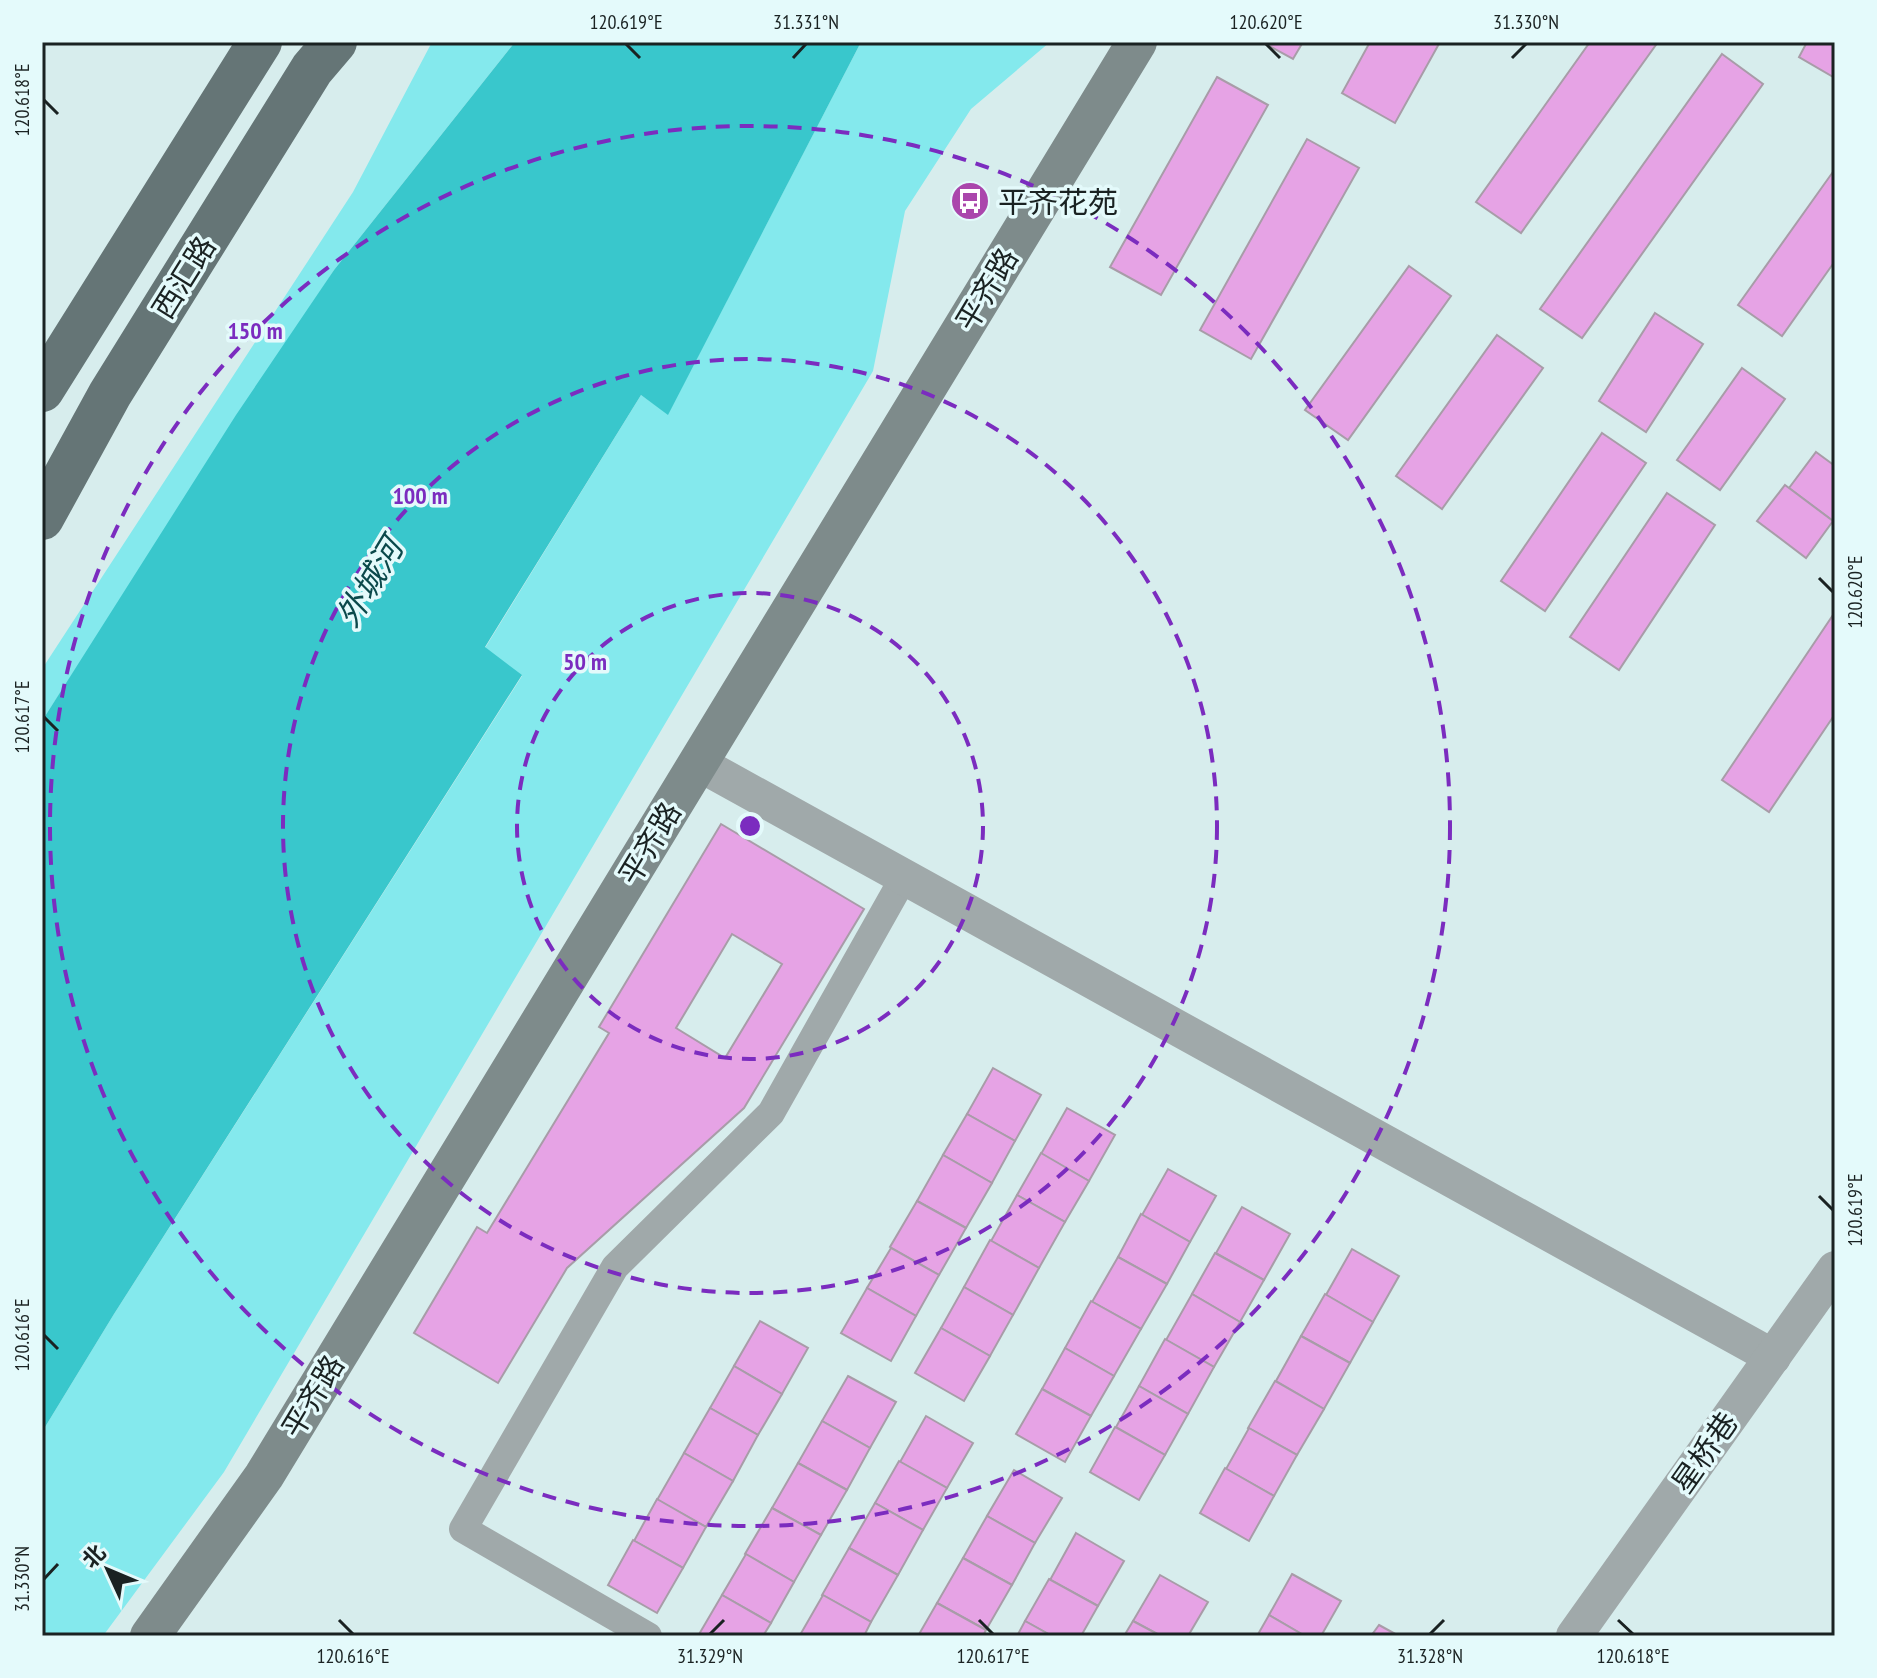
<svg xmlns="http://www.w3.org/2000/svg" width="1877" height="1678" font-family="'PT Sans Narrow','Noto Sans SC',sans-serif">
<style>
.green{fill:#84e9ed}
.water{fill:#39c7cc}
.building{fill:#e6a3e5;stroke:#a89ca8;stroke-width:2;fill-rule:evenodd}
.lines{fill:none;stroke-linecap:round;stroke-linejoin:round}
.minor{stroke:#a0a9aa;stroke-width:28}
.tertiary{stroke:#a0a9aa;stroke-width:36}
.secondary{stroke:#7e8b8b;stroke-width:40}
.primary{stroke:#657576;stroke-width:44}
.ticks{fill:none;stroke:#1a2222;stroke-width:3}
.ring{fill:none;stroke:#7b2cbf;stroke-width:4;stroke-dasharray:14 10}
.labels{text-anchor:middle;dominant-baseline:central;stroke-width:7;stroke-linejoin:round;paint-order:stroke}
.poi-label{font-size:30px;fill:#1a2222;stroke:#e4fafb;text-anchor:start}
.street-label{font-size:30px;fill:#1a2222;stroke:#e4fafb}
.water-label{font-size:32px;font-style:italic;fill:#0b494b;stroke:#e4fafb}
.centre{fill:#7b2cbf;stroke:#e4fafb;stroke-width:4}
.ring-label{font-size:24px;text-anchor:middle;font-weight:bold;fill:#7b2cbf;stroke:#e4fafb;stroke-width:7;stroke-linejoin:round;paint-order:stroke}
.neatline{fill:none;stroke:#1a2222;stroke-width:3}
.ticks-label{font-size:20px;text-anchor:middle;fill:#1a2222}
</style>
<rect width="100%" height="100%" fill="#d7eded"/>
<g class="green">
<path d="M432,42H515L334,270L42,721V669L353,192Z"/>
<path d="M861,42H1050L971,109L905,211L873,371L224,1472L103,1636H42V1432L114,1314L522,676L485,648L641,395L668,414Z"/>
</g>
<path class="water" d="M515,42H861L668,415L641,395L485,647L522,675L114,1314L42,1432V721L236,415L334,270Z"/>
<g class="building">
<path d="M1262,42H1303L1293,59Z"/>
<path d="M1370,42H1440L1395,123L1342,93Z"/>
<path d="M1590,42H1658L1521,233L1476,202Z"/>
<path d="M1807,42H1835V78L1799,57Z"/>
<path d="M1722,54L1763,84L1582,338L1540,309Z"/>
<path d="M1217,77L1268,105L1161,295L1110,267Z"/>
<path d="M1307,139L1359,168L1251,359L1200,330Z"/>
<path d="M1835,169V261L1782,336L1738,305Z"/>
<path d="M1409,266L1451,296L1348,440L1305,410Z"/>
<path d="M1655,313L1703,344L1646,432L1599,401Z"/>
<path d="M1497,335L1543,368L1442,509L1396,476Z"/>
<path d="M1742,368L1785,399L1720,490L1677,460Z"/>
<path d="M1602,433L1646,463L1545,611L1501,581Z"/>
<path d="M1816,452L1835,466L1833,521L1789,488Z"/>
<path d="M1785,485L1833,521L1806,558L1757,521Z"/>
<path d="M1667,493L1715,525L1619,670L1570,637Z"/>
<path d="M1835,612V714L1769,812L1722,780Z"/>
<path d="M721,824L864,909L744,1108L567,1268L498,1383L414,1333L477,1227L487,1233L609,1033L599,1027ZM732,934L782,964L725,1058L676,1028Z"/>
<path d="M993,1068L1041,1095L1015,1141L967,1114Z"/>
<path d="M1067,1108L1115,1135L1089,1181L1041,1154Z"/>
<path d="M967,1114L1015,1141L992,1183L943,1155Z"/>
<path d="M1041,1153L1089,1181L1065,1222L1017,1195Z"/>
<path d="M943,1155L992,1183L966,1228L917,1201Z"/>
<path d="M1168,1169L1216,1196L1190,1242L1142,1215Z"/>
<path d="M1017,1195L1065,1222L1039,1268L991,1241Z"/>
<path d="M917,1201L966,1228L939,1275L890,1247Z"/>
<path d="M1242,1207L1290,1234L1264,1280L1216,1253Z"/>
<path d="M1141,1214L1190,1242L1167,1284L1118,1257Z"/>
<path d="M990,1240L1039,1268L1013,1315L964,1287Z"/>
<path d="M891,1248L939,1275L916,1316L867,1288Z"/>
<path d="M1352,1249L1399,1276L1373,1322L1326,1295Z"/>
<path d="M1215,1253L1264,1280L1240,1322L1192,1294Z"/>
<path d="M1118,1257L1167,1284L1141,1329L1092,1302Z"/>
<path d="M964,1287L1013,1315L990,1356L941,1328Z"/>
<path d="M867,1288L916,1316L891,1361L841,1333Z"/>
<path d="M1192,1294L1240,1322L1214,1367L1166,1340Z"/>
<path d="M1325,1294L1373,1322L1350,1363L1301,1336Z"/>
<path d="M1091,1301L1141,1329L1114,1376L1065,1348Z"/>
<path d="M760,1321L808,1348L782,1394L734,1366Z"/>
<path d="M941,1328L990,1356L964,1401L915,1373Z"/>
<path d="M1301,1336L1350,1363L1324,1409L1276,1381Z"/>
<path d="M1165,1339L1214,1367L1188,1414L1139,1386Z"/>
<path d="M1065,1348L1114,1376L1091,1416L1042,1389Z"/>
<path d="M734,1366L782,1394L758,1435L710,1408Z"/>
<path d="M848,1376L896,1402L870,1448L822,1421Z"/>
<path d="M1275,1381L1324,1409L1297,1455L1248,1428Z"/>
<path d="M1139,1386L1188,1414L1165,1455L1116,1427Z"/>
<path d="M1042,1389L1091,1416L1065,1462L1016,1434Z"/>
<path d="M710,1408L758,1435L733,1481L684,1453Z"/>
<path d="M926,1416L973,1443L947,1488L900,1462Z"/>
<path d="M822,1421L870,1448L847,1490L798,1463Z"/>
<path d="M1115,1427L1165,1455L1139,1500L1090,1472Z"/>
<path d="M1249,1428L1297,1455L1274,1496L1226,1469Z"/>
<path d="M684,1453L733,1481L706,1527L657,1500Z"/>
<path d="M899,1461L947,1488L923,1530L875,1503Z"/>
<path d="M798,1463L847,1490L821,1535L772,1508Z"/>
<path d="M1225,1468L1274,1496L1249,1541L1200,1513Z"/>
<path d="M1014,1470L1062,1498L1035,1543L987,1516Z"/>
<path d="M657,1499L706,1527L683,1568L634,1541Z"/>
<path d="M875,1503L923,1530L898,1575L849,1548Z"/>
<path d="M772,1508L821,1535L794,1582L745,1554Z"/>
<path d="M987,1516L1035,1543L1012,1585L963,1558Z"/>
<path d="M1076,1533L1124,1561L1098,1606L1050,1580Z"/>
<path d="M633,1540L683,1568L657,1613L608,1585Z"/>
<path d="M849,1548L898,1575L871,1622L822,1595Z"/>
<path d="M746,1554L794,1582L771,1623L722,1595Z"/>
<path d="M963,1558L1012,1585L986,1630L937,1603Z"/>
<path d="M1292,1574L1341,1601L1321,1636H1305L1269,1615Z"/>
<path d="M1160,1575L1208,1602L1188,1636H1161L1133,1621Z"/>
<path d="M1049,1579L1098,1606L1081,1636H1052L1025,1621Z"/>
<path d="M722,1595L771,1623L763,1636H698Z"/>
<path d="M823,1595L871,1622L864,1636L800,1635Z"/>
<path d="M937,1603L986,1630L983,1636H918Z"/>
<path d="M1269,1615L1305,1636H1257Z"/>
<path d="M1025,1621L1052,1636H1017Z"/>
<path d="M1133,1621L1161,1636H1124Z"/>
<path d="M1379,1625L1399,1636H1371Z"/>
</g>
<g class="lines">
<path class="minor" d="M648,1636L463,1529L615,1267L771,1113L904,877"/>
<g class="tertiary">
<path d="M698,763L1773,1357"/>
<path d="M1574,1636L1835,1269"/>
</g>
<path class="secondary" d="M150,1636L264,1476L1137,42"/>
<g class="primary">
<path d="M42,390L260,42"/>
<path d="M42,518L110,394L312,69L335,42"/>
</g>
</g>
<path class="ticks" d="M626,44L640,58M1266,44L1280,58M793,58L806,44M1512,58L1526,44M44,100L58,114M1819,578L1833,592M44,717L58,731M1819,1196L1833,1210M44,1335L58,1349M44,1579L58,1564M339,1620L353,1634M979,1620L993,1634M1618,1620L1633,1634M710,1634L724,1620M1430,1634L1444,1620"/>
<g class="ring">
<circle cx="750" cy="826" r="233"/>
<circle cx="750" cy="826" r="467"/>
<circle cx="750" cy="826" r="700"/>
</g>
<defs>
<symbol id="bus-disc" viewBox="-11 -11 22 22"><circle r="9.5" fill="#aa46ac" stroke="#e4fafb"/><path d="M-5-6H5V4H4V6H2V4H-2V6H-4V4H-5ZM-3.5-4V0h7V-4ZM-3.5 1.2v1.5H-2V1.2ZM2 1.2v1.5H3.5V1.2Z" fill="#fff"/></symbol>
</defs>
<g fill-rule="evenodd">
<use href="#bus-disc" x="948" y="179" width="44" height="44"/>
</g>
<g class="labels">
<g class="poi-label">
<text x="998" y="201">平齐花苑</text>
</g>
<g class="street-label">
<text transform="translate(183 277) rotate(-58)">西汇路</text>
<text transform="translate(986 289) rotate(-59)">平齐路</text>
<text transform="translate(649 843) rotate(-59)">平齐路</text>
<text transform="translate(312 1396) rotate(-59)">平齐路</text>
<text transform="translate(1704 1452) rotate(-55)">星桥巷</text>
</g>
<g class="water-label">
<text transform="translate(369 582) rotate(-59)">外城河</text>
</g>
</g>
<circle cx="750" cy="826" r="12" class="centre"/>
<g class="ring-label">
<text x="255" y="339">150 m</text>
<text x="420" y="504">100 m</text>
<text x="585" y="670">50 m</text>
</g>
<rect width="1877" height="1678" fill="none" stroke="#e4fafb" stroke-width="88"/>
<g transform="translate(108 1570) rotate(314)" stroke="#e4fafb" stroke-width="6" paint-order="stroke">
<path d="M0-6L14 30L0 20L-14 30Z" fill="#1a2222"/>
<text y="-12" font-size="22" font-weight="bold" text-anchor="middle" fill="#1a2222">北</text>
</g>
<rect x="44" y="44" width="1789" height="1590" class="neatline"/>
<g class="ticks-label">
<text x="626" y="29">120.619°E</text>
<text x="806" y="29">31.331°N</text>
<text x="1266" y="29">120.620°E</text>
<text x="1526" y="29">31.330°N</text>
<text transform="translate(22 100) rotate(-90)" y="7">120.618°E</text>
<text transform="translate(1855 592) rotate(-90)" y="7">120.620°E</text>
<text transform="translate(22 717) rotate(-90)" y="7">120.617°E</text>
<text transform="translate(1855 1210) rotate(-90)" y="7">120.619°E</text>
<text transform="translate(22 1335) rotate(-90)" y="7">120.616°E</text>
<text transform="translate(22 1579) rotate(-90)" y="7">31.330°N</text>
<text x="353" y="1663">120.616°E</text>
<text x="710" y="1663">31.329°N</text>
<text x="993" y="1663">120.617°E</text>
<text x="1430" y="1663">31.328°N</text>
<text x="1633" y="1663">120.618°E</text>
</g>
</svg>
